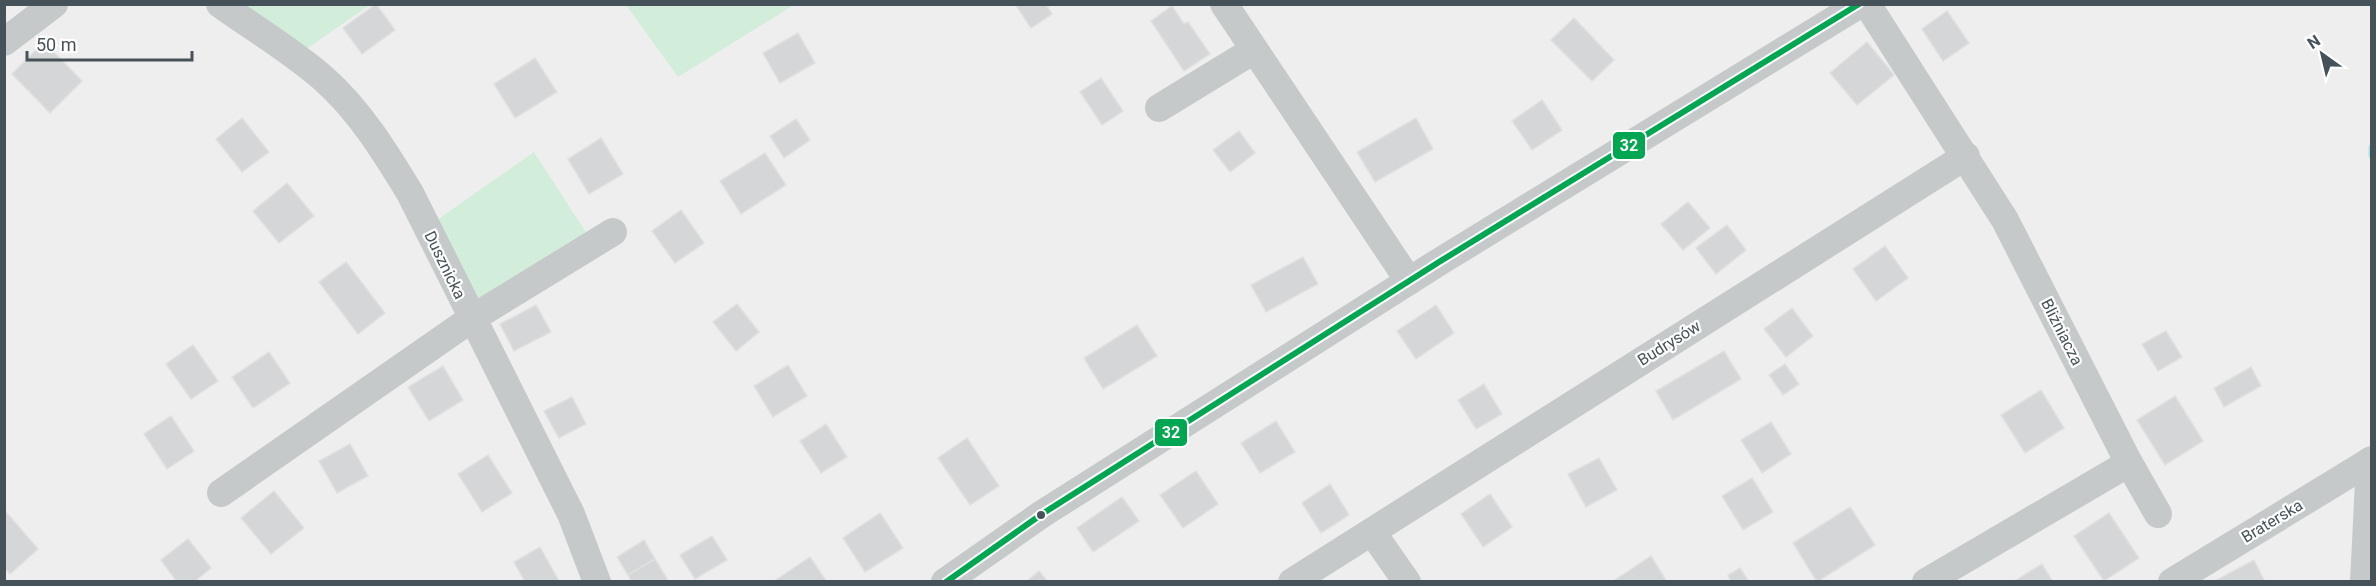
<svg xmlns="http://www.w3.org/2000/svg" width="2376" height="586" font-family="Roboto,sans-serif">
<style>
.green{fill:#d3eddb}
.lines{fill:none;stroke-linecap:round;stroke-linejoin:round}
.stream{stroke:#a9e2ea;stroke-width:7}
.building{fill:#d5d6d7;stroke:#e0e0e1;stroke-width:1.5}
.minor{stroke:#c6c9ca;stroke-width:28}
.bus-1-casing{stroke:#fff;stroke-width:10}
.bus-1{stroke:#00a651;stroke-width:6}
.bus-dot{fill:#46525a;stroke:#fff;stroke-width:2}
.labels{text-anchor:middle;dominant-baseline:central;stroke-width:4.5;stroke-linejoin:round;paint-order:stroke}
.street-label{font-size:16px;fill:#46525a;stroke:#fff}
.line-badge{stroke:#fff;stroke-width:2}
.badge-label{font-size:16px;text-anchor:middle;font-weight:bold;fill:#fff}
</style>
<rect width="100%" height="100%" fill="#efeeee"/>
<g class="green">
<path d="M240,5H370L305,50Z"/>
<path d="M626,5H794L678,77Z"/>
<path d="M534,152L587,234L477,302L437,220Z"/>
</g>
<g class="lines">
<path class="stream" d="M2372,148V155"/>
</g>
<g class="building">
<path d="M376,4L395,30L362,54L343,28Z"/>
<path d="M1015,4H1046L1052,14L1031,28Z"/>
<path d="M1172,6L1184,24L1188,22L1210,54L1184,71L1151,21Z"/>
<path d="M1947,11L1969,43L1943,61L1922,29Z"/>
<path d="M1574,18L1614,60L1592,81L1551,40Z"/>
<path d="M798,33L815,63L780,83L763,53Z"/>
<path d="M44,42L82,81L50,113L12,74Z"/>
<path d="M1867,42L1894,75L1857,105L1830,73Z"/>
<path d="M535,58L557,92L515,118L494,84Z"/>
<path d="M1101,78L1123,111L1102,125L1080,92Z"/>
<path d="M1542,100L1562,130L1532,150L1512,121Z"/>
<path d="M242,118L269,152L242,172L216,139Z"/>
<path d="M1416,118L1433,149L1375,182L1357,152Z"/>
<path d="M796,119L810,140L784,158L770,136Z"/>
<path d="M1239,131L1255,153L1230,172L1213,150Z"/>
<path d="M601,138L623,174L589,194L568,159Z"/>
<path d="M765,153L786,185L741,214L720,181Z"/>
<path d="M287,183L314,216L279,243L253,211Z"/>
<path d="M1688,202L1710,228L1683,250L1661,224Z"/>
<path d="M681,210L704,243L675,263L652,231Z"/>
<path d="M1727,225L1746,250L1716,274L1696,248Z"/>
<path d="M1885,246L1908,278L1876,301L1853,269Z"/>
<path d="M1303,257L1318,284L1266,312L1251,285Z"/>
<path d="M346,262L385,313L358,334L319,282Z"/>
<path d="M737,304L759,332L736,351L713,322Z"/>
<path d="M536,305L551,332L514,351L500,324Z"/>
<path d="M1436,305L1454,333L1416,359L1397,331Z"/>
<path d="M1792,308L1813,336L1786,357L1764,329Z"/>
<path d="M1137,325L1157,356L1103,389L1084,358Z"/>
<path d="M2166,331L2182,357L2158,371L2142,344Z"/>
<path d="M193,345L218,381L191,399L166,364Z"/>
<path d="M1724,351L1741,379L1673,420L1656,391Z"/>
<path d="M269,352L290,383L253,408L232,377Z"/>
<path d="M1785,364L1799,384L1783,395L1769,375Z"/>
<path d="M788,365L807,396L773,417L754,386Z"/>
<path d="M443,366L463,400L429,421L408,387Z"/>
<path d="M2251,367L2261,386L2224,407L2214,388Z"/>
<path d="M1484,384L1502,414L1476,429L1458,400Z"/>
<path d="M2041,390L2064,428L2025,453L2001,415Z"/>
<path d="M2175,396L2203,441L2165,465L2137,420Z"/>
<path d="M572,397L586,424L559,438L544,411Z"/>
<path d="M171,416L194,451L167,469L144,434Z"/>
<path d="M1276,421L1295,452L1260,473L1241,443Z"/>
<path d="M1771,422L1791,454L1762,473L1741,440Z"/>
<path d="M826,424L847,457L821,473L800,441Z"/>
<path d="M967,438L999,486L970,505L938,458Z"/>
<path d="M350,444L368,476L337,493L319,461Z"/>
<path d="M488,455L512,493L482,512L458,474Z"/>
<path d="M1599,458L1617,490L1586,507L1568,474Z"/>
<path d="M1196,471L1218,504L1183,528L1160,495Z"/>
<path d="M1752,478L1773,512L1743,530L1722,496Z"/>
<path d="M1330,484L1349,515L1321,533L1302,503Z"/>
<path d="M274,491L304,528L271,554L241,518Z"/>
<path d="M1490,494L1512,527L1483,547L1461,514Z"/>
<path d="M1122,497L1139,521L1093,552L1077,528Z"/>
<path d="M1850,507L1875,545L1817,582L1793,543Z"/>
<path d="M6,512L38,549L10,574L4,567Z"/>
<path d="M880,513L903,548L865,572L843,538Z"/>
<path d="M2109,513L2139,558L2104,581L2074,536Z"/>
<path d="M712,536L727,560L695,579L680,555Z"/>
<path d="M188,539L211,568L194,582H177L161,560Z"/>
<path d="M644,540L655,559L628,575L617,557Z"/>
<path d="M540,547L559,581L558,582H525L514,562Z"/>
<path d="M1651,556L1667,582H1617L1615,580Z"/>
<path d="M810,557L827,582H773Z"/>
<path d="M655,559L669,582H632L628,575Z"/>
<path d="M2254,560L2265,582H2213Z"/>
<path d="M2042,564L2053,582H2013Z"/>
<path d="M1740,568L1749,582H1731L1728,575Z"/>
<path d="M1039,571L1048,582H1026Z"/>
</g>
<g class="lines">
<g class="minor">
<path d="M220,4C255,29 292,51 324,79C360,111 385,152 410,193L571,514L597,582"/>
<path d="M1224,4L1409,281"/>
<path d="M1867,4L2005,220L2129,463L1926,582"/>
<path d="M4,42L54,4"/>
<path d="M1159,108L1254,50"/>
<path d="M2129,463L2158,514"/>
<path d="M221,493L471,319L613,232"/>
<path d="M1372,532L1407,582"/>
<path d="M945,582L1042,514L1439,262L1860,4"/>
<path d="M1292,582L1966,156"/>
<path d="M2172,582L2372,460"/>
<path d="M2364,582L2370,461"/>
</g>
<defs>
<path id="bus-1" d="M946,582L1042,514L1439,262L1859,4"/>
</defs>
<use href="#bus-1" class="bus-1-casing"/>
<use href="#bus-1" class="bus-1"/>
</g>
<circle class="bus-dot" cx="1041" cy="515" r="5"/>
<g class="labels">
<g class="street-label">
<text transform="translate(445 265) rotate(64)">Dusznicka</text>
<text transform="translate(2062 332) rotate(63)">Bliźniacza</text>
<text transform="translate(1669 343) rotate(-32)">Budrysów</text>
<text transform="translate(2272 521) rotate(-31)">Braterska</text>
</g>
</g>
<g class="line-badge">
<rect x="1612" y="131" width="34" height="29" rx="6" fill="#00a651"/>
<rect x="1154" y="418" width="34" height="29" rx="6" fill="#00a651"/>
</g>
<g class="badge-label">
<text x="1629" y="151">32</text>
<text x="1171" y="438">32</text>
</g>
<rect width="2376" height="586" fill="none" stroke="#46525a" stroke-width="12"/>
<g transform="translate(2322 54) rotate(326)" stroke="#ffffff" stroke-width="4.5" paint-order="stroke">
<path d="M0-4.5L10 22L0 15L-10 22Z" fill="#46525a"/>
<text y="-9" font-size="16" font-weight="bold" text-anchor="middle" fill="#46525a">N</text>
</g>
<path d="M27 51v9h165v-9" fill="none" stroke="#46525a" stroke-width="3"/>
<text x="36" y="51" font-size="18" fill="#46525a" stroke="#ffffff" stroke-width="4.5" paint-order="stroke">50 m</text>
</svg>
